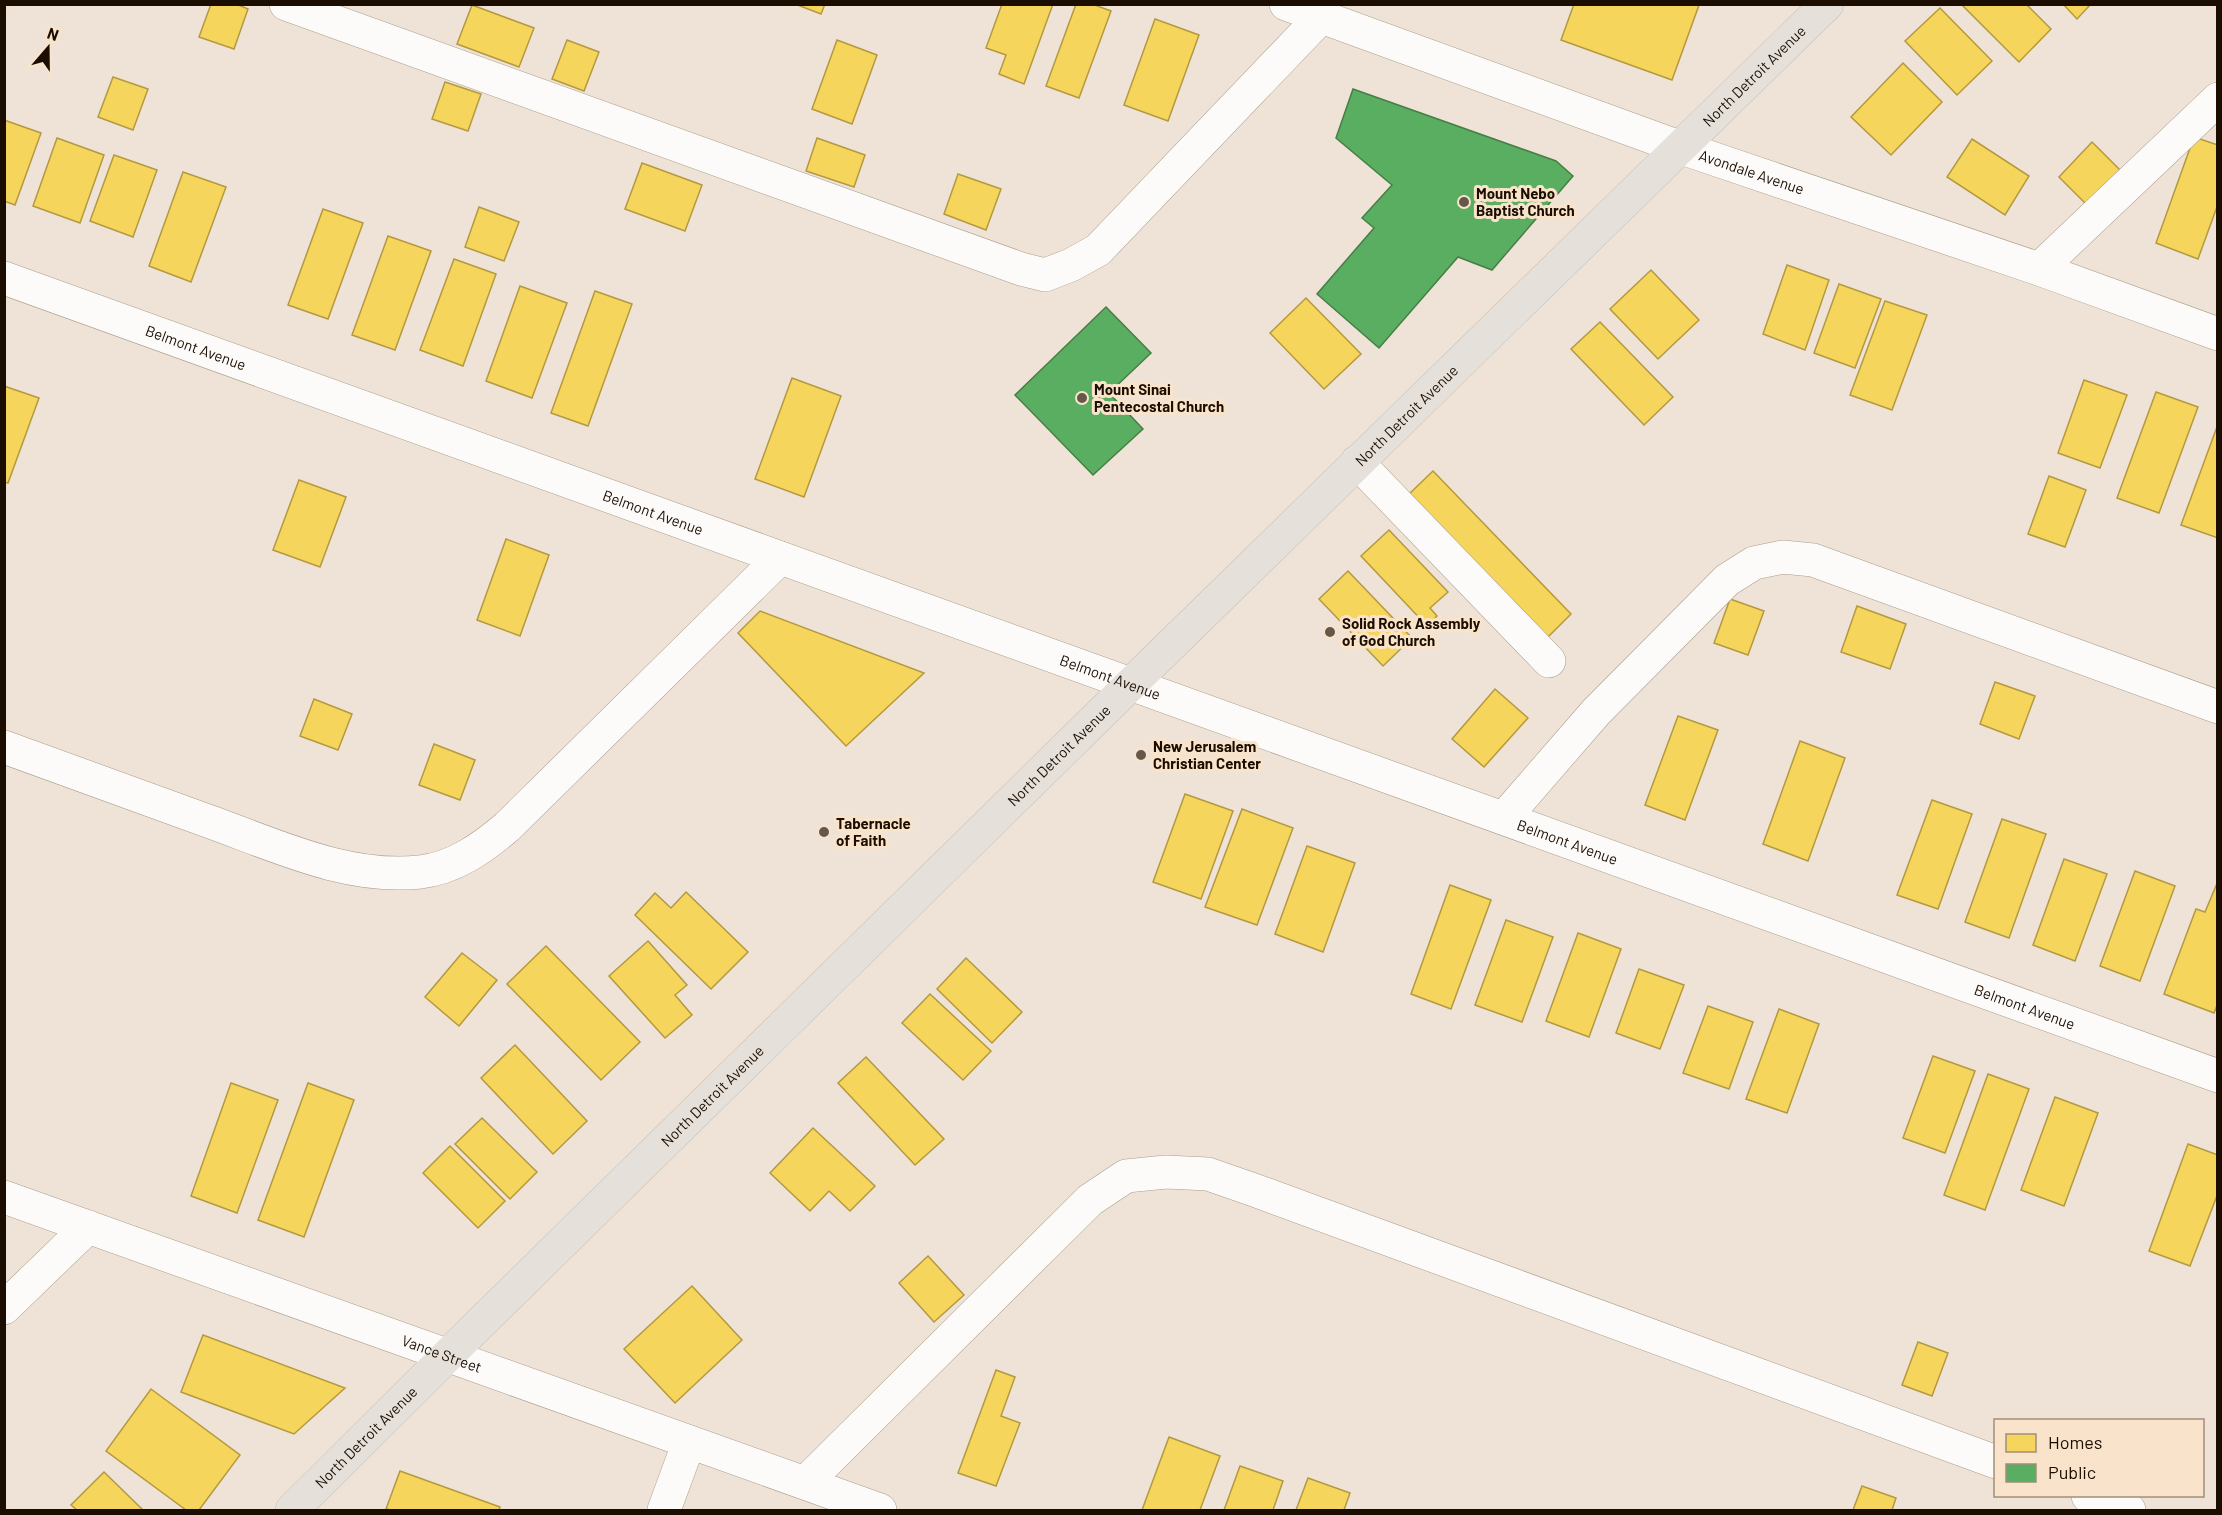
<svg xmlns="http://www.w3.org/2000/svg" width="2222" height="1515" font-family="Barlow,sans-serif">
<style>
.homes{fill:#f6d55c;stroke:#b49940;stroke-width:1.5}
.public{fill:#5aae61;stroke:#477e44;stroke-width:1.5}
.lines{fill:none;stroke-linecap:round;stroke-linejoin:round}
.minor-casing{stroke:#ab9d8b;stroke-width:34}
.major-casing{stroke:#c7c0b9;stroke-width:34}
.minor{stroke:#fcfbf9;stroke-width:33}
.major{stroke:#e5e0d9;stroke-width:33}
.poi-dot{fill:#65584b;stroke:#f9e4cb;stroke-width:2}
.labels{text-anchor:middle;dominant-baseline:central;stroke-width:6;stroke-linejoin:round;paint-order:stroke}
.street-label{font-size:15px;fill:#1b0d00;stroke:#f9e4cb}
.poi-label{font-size:15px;font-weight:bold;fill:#1b0d00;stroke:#f9e4cb;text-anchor:start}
</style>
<rect width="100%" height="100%" fill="#eee3d6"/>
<g class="homes">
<path d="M211,4H236L248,9L234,49L199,37Z"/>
<path d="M795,4H825L821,14Z"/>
<path d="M1002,4H1053L1024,84L999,74L1006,55L986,48Z"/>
<path d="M1076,4H1092L1111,11L1079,98L1046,86Z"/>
<path d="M1574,4H1699V5L1672,80L1561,40Z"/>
<path d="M1961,4H2026L2051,29L2019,62Z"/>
<path d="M2063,4H2091L2077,19Z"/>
<path d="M472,5L534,28L519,67L457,44Z"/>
<path d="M1940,8L1992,61L1957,95L1905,41Z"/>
<path d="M1155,19L1199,35L1168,121L1124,105Z"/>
<path d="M567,40L599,52L584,91L552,79Z"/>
<path d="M837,40L877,55L852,124L812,109Z"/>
<path d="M1903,63L1942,102L1891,155L1851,117Z"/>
<path d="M113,77L148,89L133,130L98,117Z"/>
<path d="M445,82L481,94L468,131L432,119Z"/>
<path d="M4,120L41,133L15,205L4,201Z"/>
<path d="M2194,137L2218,145V204L2198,259L2156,243Z"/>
<path d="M57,138L104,155L80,223L33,206Z"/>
<path d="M817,138L865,155L854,187L806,171Z"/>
<path d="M1972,139L2029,176L2005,215L1947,177Z"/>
<path d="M2092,142L2124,174L2090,208L2059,177Z"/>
<path d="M114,155L157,170L133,237L90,221Z"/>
<path d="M642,163L702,185L685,231L625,209Z"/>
<path d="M183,172L226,187L191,282L149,266Z"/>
<path d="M958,174L1001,189L986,230L944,214Z"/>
<path d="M479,207L519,222L504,261L465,247Z"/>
<path d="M323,209L363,223L328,319L288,305Z"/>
<path d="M388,236L431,251L395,350L352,335Z"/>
<path d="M454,259L496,274L463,366L420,350Z"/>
<path d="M1787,265L1829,280L1805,350L1763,334Z"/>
<path d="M1651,270L1699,320L1658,359L1610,309Z"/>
<path d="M1839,284L1881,299L1855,368L1814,353Z"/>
<path d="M520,286L567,303L532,398L486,381Z"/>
<path d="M595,291L632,304L588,426L551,413Z"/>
<path d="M1306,298L1361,354L1324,389L1270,333Z"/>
<path d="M1885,301L1927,315L1892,410L1850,395Z"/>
<path d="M1600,322L1673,397L1644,425L1571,349Z"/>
<path d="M792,378L841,396L804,497L755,479Z"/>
<path d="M2084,380L2127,395L2100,468L2058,453Z"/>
<path d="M4,386L39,398L8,483L4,482Z"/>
<path d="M2156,392L2198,407L2159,513L2117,498Z"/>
<path d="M2218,424V538L2181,525Z"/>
<path d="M1433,471L1571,614L1544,641L1405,498Z"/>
<path d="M2049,476L2086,490L2065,547L2028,534Z"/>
<path d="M299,480L346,497L320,567L273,550Z"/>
<path d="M1389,530L1448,592L1430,608L1437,616L1427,626L1361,556Z"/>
<path d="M506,539L549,555L520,636L477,620Z"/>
<path d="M1348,571L1412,638L1383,666L1319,599Z"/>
<path d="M1730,599L1764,611L1748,655L1714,643Z"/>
<path d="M1857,606L1906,624L1890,669L1841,652Z"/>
<path d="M760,611L924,673L846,746L738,633Z"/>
<path d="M1995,682L2035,696L2019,739L1980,724Z"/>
<path d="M1495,689L1528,718L1484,767L1452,739Z"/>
<path d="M314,699L352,714L338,750L300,736Z"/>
<path d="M1678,716L1718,730L1685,820L1645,805Z"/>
<path d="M1800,741L1845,758L1808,861L1763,844Z"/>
<path d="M434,744L475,760L460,800L419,785Z"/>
<path d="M1185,794L1233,811L1201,899L1153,882Z"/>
<path d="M1932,800L1972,814L1938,909L1897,895Z"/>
<path d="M1242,809L1293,828L1257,925L1205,907Z"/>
<path d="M2002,819L2046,834L2009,938L1965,922Z"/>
<path d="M1307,846L1355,863L1323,952L1275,934Z"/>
<path d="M2064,859L2107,874L2075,961L2033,945Z"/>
<path d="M2135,871L2175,886L2140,981L2100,966Z"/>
<path d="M2218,881V1003L2214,1013L2164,994L2196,909L2205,912Z"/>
<path d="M1450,885L1491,900L1451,1009L1411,994Z"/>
<path d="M686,892L748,952L711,989L635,915L655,893L671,908Z"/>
<path d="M1506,920L1553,937L1522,1022L1475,1005Z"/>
<path d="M1578,933L1621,949L1589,1037L1546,1021Z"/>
<path d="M648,941L687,985L675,995L692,1015L665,1038L609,976Z"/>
<path d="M546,946L640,1042L601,1080L507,984Z"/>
<path d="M462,953L497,980L459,1026L425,997Z"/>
<path d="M966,958L1022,1012L992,1043L937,989Z"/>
<path d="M1639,969L1684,985L1660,1049L1616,1033Z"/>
<path d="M930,994L991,1051L963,1080L902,1023Z"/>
<path d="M1708,1006L1753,1022L1729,1089L1683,1073Z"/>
<path d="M1779,1009L1819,1024L1787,1113L1746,1099Z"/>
<path d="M515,1045L587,1121L553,1154L481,1078Z"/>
<path d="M1933,1056L1975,1071L1945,1153L1903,1138Z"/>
<path d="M866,1057L944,1139L915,1165L838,1083Z"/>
<path d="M1988,1074L2029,1089L1985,1210L1944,1195Z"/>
<path d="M231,1083L278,1100L237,1213L191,1196Z"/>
<path d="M308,1083L354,1100L304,1237L258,1220Z"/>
<path d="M2055,1097L2098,1113L2064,1206L2021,1190Z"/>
<path d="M482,1118L537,1172L510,1199L455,1144Z"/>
<path d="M813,1128L875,1186L850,1211L829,1191L810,1211L770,1173Z"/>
<path d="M2188,1144L2218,1155V1193L2190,1266L2149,1251Z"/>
<path d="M450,1146L505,1201L478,1228L423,1173Z"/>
<path d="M928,1256L964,1295L934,1322L899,1283Z"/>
<path d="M692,1286L742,1340L675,1403L624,1349Z"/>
<path d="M203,1335L345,1388L294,1434L181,1392Z"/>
<path d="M1918,1342L1948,1353L1932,1396L1902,1385Z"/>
<path d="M996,1370L1015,1377L1001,1416L1020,1423L996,1486L958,1473Z"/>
<path d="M151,1389L240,1455L199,1510H186L106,1451Z"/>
<path d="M1169,1437L1220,1456L1200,1510H1142Z"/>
<path d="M1240,1466L1283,1481L1273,1510H1224Z"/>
<path d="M400,1471L500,1507L499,1510H391L386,1509Z"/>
<path d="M104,1472L143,1510H77L71,1505Z"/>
<path d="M1308,1478L1350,1493L1344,1510H1296Z"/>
<path d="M1862,1486L1896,1498L1892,1510H1853Z"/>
</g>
<g class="public">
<path d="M1353,89L1556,161L1573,176L1492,270L1458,257L1379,348L1317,294L1374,228L1362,218L1392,185L1336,138Z"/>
<path d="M1106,307L1151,353L1109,393L1143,429L1093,475L1015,395Z"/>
</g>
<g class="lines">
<defs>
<g id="minor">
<path d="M286,4L1021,269L1045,275L1071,265L1098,250L1321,17"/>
<path id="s1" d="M1286,4L1679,147L2039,269L2218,334"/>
<path d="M2039,269L2218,99"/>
<path id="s2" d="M4,278L2218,1076"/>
<path d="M1357,462L1549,661"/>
<path d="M4,747C71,771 138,795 205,820C273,844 346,880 420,872C454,868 481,849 507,827L780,558"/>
<path d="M1504,818L1596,712L1727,580L1754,563L1783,557L1813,560L2218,707"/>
<path id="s3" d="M4,1197L880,1510"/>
<path d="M4,1308L88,1227"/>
<path d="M806,1482L1090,1200L1126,1176L1166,1172L1208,1174L1254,1190L1996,1462"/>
<path d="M2088,1496L2129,1510"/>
<path d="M664,1510L689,1442"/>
</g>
<g id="major">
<path id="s4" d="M292,1510L448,1355L1131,684L1827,4"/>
</g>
</defs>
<use href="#minor" class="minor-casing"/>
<use href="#major" class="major-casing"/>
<use href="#minor" class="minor"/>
<use href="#major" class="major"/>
</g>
<g class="poi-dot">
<circle cx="1464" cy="202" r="6"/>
<circle cx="1082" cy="398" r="6"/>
<circle cx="1330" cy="632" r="6"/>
<circle cx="1141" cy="755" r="6"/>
<circle cx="824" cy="832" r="6"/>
</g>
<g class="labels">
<g class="street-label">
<text stroke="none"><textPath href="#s4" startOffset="2048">North Detroit Avenue</textPath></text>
<text stroke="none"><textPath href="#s1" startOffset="495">Avondale Avenue</textPath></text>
<text stroke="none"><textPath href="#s2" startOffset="204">Belmont Avenue</textPath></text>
<text stroke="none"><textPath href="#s4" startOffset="1562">North Detroit Avenue</textPath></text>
<text stroke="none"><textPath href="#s2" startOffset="690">Belmont Avenue</textPath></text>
<text stroke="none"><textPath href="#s2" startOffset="1176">Belmont Avenue</textPath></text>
<text stroke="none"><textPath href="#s4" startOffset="1076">North Detroit Avenue</textPath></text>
<text stroke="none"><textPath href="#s2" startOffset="1662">Belmont Avenue</textPath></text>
<text stroke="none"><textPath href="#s2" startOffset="2148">Belmont Avenue</textPath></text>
<text stroke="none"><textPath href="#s4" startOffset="590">North Detroit Avenue</textPath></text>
<text stroke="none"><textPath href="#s3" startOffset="465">Vance Street</textPath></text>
<text stroke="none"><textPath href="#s4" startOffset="104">North Detroit Avenue</textPath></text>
</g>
<g class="poi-label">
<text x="1476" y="193">Mount Nebo<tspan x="1476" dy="17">Baptist Church</tspan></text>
<text x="1094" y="389">Mount Sinai<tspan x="1094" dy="17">Pentecostal Church</tspan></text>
<text x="1342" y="623">Solid Rock Assembly<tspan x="1342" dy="17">of God Church</tspan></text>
<text x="1153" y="746">New Jerusalem<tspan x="1153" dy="17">Christian Center</tspan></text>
<text x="836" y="823">Tabernacle<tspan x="836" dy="17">of Faith</tspan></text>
</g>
</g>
<rect width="2222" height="1515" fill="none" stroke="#1b0d00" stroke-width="12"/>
<rect x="1994" y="1419" width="210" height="78" fill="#f9e4cb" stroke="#a08e7a" stroke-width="1.5"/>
<rect x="2006" y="1434" width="30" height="18" fill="#f6d55c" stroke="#a08e7a" stroke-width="1.5"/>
<text x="2048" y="1449" font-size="18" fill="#1b0d00">Homes</text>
<rect x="2006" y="1464" width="30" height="18" fill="#5aae61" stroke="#a08e7a" stroke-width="1.5"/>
<text x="2048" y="1479" font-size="18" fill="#1b0d00">Public</text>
<g transform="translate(48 48) rotate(20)" stroke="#f9e4cb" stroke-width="4.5" paint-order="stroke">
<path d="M0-4.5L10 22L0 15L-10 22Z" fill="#1b0d00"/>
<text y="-9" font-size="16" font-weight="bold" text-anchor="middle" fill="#1b0d00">N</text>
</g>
</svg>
